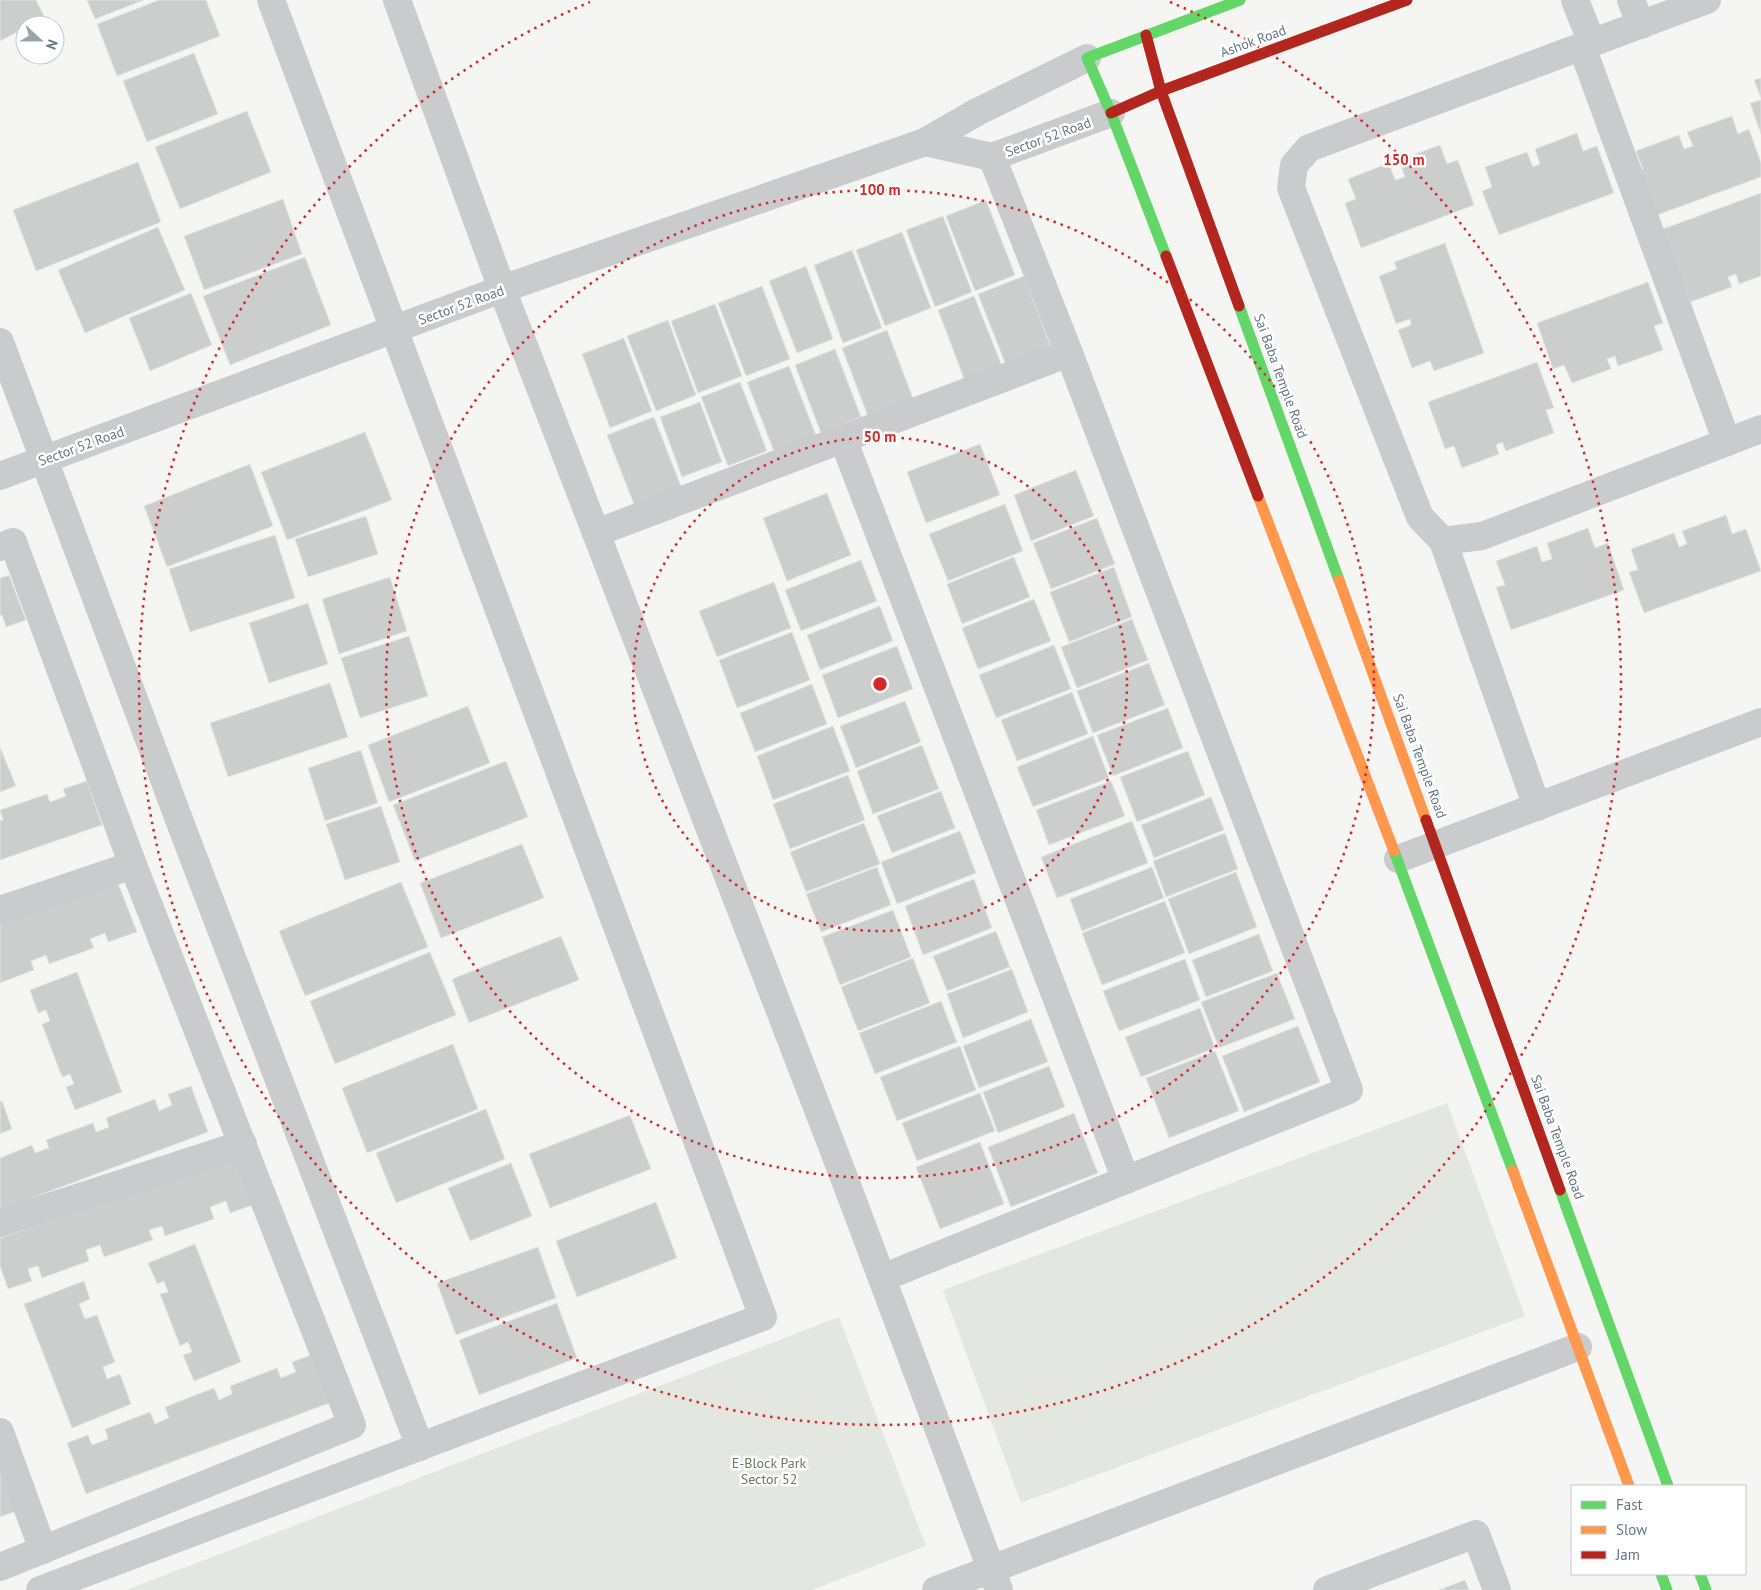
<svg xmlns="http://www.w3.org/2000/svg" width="1761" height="1590" font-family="'PT Sans',sans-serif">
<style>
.green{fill:#e4e7e1}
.building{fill:#cccece;stroke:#e4e4e4}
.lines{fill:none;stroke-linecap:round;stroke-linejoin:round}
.street{stroke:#cacbcc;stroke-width:28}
.fast{stroke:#63d668;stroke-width:11}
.slow{stroke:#ff974d;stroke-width:11}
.jam{stroke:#b3261e;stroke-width:11}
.ring{fill:none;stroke:#d62828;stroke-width:2.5;stroke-dasharray:2.5 5}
.labels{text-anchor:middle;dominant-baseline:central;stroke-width:5;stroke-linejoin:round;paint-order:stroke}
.street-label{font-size:14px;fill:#667884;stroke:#fff}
.park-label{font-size:14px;fill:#6a7b64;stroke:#fff}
.centre{fill:#d62828;stroke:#fff;stroke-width:2.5}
.ring-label{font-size:15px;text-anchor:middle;font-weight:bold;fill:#d62828;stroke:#fff;stroke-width:5;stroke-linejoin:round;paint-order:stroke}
</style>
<rect width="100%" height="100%" fill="#f5f5f4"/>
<g class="green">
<path d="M1447,1103L1525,1316L1021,1503L943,1290Z"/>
<path d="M839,1317L926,1546L812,1590H126Z"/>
</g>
<g class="building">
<path d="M0,0H36L45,18L32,25H25V28L0,41Z"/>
<path d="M87,0H144L95,19Z"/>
<path d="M159,0H206L220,36L117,76L97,24Z"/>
<path d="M194,53L218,114L147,142L123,81Z"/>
<path d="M1761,78V98L1754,80Z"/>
<path d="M1761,100V134L1750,103Z"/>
<path d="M247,111L271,172L180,209L155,147Z"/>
<path d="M1732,116L1738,134L1749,129L1761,163V177L1649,218L1633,173L1643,170L1636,151L1679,135L1684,149L1693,146L1687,132Z"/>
<path d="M1577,133L1583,151L1597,146L1614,193L1499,235L1482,191L1492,187L1485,167L1527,152L1533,167L1540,164L1535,149Z"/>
<path d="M1440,145L1447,164L1458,160L1474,205L1361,248L1345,203L1356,199L1348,179L1389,163L1395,180L1405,177L1399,160Z"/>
<path d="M138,162L161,222L36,271L13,210Z"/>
<path d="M1761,193V276L1739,284L1736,274L1728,277L1732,287L1690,302L1682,280L1671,284L1652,233Z"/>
<path d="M283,199L302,254L204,290L184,236Z"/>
<path d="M986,200L1015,275L975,291L946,216Z"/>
<path d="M943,216L972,292L935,307L906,230Z"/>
<path d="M158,227L185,290L85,333L58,270Z"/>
<path d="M902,232L931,308L885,326L856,250Z"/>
<path d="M1445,243L1484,353L1434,371L1430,361L1412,368L1398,330L1411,325L1410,319L1396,324L1379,276L1397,269L1394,262Z"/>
<path d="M852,250L882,328L843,343L814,265Z"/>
<path d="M305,257L331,325L230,365L203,296Z"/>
<path d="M806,266L833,339L797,353L769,281Z"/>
<path d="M1024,276L1052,350L1007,368L978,294Z"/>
<path d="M1648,282L1663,323L1654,326L1663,350L1618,366L1615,356L1607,359L1611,369L1572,383L1564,365L1553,369L1537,323Z"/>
<path d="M762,286L790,359L746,376L718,303Z"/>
<path d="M191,293L212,345L150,371L129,318Z"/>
<path d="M974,296L1002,366L965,381L938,310Z"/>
<path d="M715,304L742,376L698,393L671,321Z"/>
<path d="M668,320L696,395L656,411L627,336Z"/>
<path d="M887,330L914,401L869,419L842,348Z"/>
<path d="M624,338L652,411L610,428L582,354Z"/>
<path d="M835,349L861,417L821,433L795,365Z"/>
<path d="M1537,362L1554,408L1546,410L1554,433L1506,451L1502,442L1496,445L1499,454L1462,468L1454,446L1445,449L1428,402Z"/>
<path d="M789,366L817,438L775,454L747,382Z"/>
<path d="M740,382L767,451L728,466L701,397Z"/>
<path d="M700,402L722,462L682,477L660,417Z"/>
<path d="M654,417L682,489L635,507L607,435Z"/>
<path d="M365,432L392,500L287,540L261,472Z"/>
<path d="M980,444L1000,495L926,523L907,472Z"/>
<path d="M250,464L273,526L167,567L144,506Z"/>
<path d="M1076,470L1094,516L1031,541L1014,495Z"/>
<path d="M827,493L851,555L787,581L763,518Z"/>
<path d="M1005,504L1023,551L948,581L929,534Z"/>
<path d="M1726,515L1732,534L1746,529L1761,571L1644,613L1629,572L1638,570L1631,549L1674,533L1679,547L1687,544L1682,531Z"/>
<path d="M366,516L378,554L308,577L295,539Z"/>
<path d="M1097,518L1115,564L1051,589L1033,543Z"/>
<path d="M1588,528L1595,548L1608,543L1624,590L1511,630L1496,587L1505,585L1496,561L1537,546L1542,562L1552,559L1547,543Z"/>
<path d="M275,535L295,598L190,632L169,569Z"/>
<path d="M1014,557L1030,597L962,624L947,584Z"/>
<path d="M861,560L877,601L801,631L785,590Z"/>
<path d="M1114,567L1132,617L1069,642L1050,592Z"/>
<path d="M9,575L26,620L6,627L2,615H0V578Z"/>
<path d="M390,577L407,631L339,654L322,599Z"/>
<path d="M774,582L791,628L717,657L699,611Z"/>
<path d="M1034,599L1051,641L978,669L962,628Z"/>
<path d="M308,603L328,664L269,683L249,623Z"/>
<path d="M880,606L893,641L820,670L807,635Z"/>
<path d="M1132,619L1148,660L1077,688L1061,647Z"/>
<path d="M792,632L810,680L737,708L719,660Z"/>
<path d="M409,636L428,696L360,718L341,658Z"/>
<path d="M1054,645L1071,689L996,718L979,675Z"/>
<path d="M897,646L913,689L838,718L822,675Z"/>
<path d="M1149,663L1165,705L1093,733L1077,691Z"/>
<path d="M330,683L348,737L228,777L210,723Z"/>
<path d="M812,684L827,724L755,752L740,713Z"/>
<path d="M1072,692L1088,734L1017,761L1001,720Z"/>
<path d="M905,701L921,742L856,768L840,726Z"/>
<path d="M468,706L490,763L389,802L368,745Z"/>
<path d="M1168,708L1183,748L1113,776L1097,735Z"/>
<path d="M833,726L850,771L773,800L757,756Z"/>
<path d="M1093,736L1109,778L1033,807L1017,767Z"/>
<path d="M922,745L939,789L873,814L857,771Z"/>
<path d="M0,747L16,786L0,792Z"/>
<path d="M361,750L378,803L325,821L308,768Z"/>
<path d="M1188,751L1205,795L1137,822L1120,777Z"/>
<path d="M506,761L528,817L415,861L393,805Z"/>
<path d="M848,775L865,820L790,849L773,804Z"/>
<path d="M87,781L102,825L0,860V821L3,820L0,810L47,794L50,802L66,796L63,789Z"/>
<path d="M1111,781L1125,816L1049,845L1036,810Z"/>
<path d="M941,791L955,828L892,853L877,816Z"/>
<path d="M1211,797L1224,830L1154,858L1141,825Z"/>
<path d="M381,806L400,862L345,880L326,824Z"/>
<path d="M1132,821L1148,863L1057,898L1041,857Z"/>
<path d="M864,823L880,864L806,892L790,852Z"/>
<path d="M960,831L976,873L897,904L881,862Z"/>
<path d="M1225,833L1238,869L1166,897L1153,861Z"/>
<path d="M522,844L544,898L441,938L420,883Z"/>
<path d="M877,867L891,905L821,932L806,894Z"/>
<path d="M1152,867L1164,898L1082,931L1070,899Z"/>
<path d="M1236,872L1257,927L1189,954L1168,899Z"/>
<path d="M116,878L137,932L108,942L105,933L90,939L94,948L49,964L46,955L31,961L34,970L0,983V921Z"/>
<path d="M974,879L992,928L923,955L905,906Z"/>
<path d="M401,882L428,947L305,996L279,931Z"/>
<path d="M1165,901L1185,953L1102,985L1082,933Z"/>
<path d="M893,910L911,957L840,985L822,937Z"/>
<path d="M996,931L1010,967L947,991L933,956Z"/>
<path d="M1259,934L1273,971L1206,997L1192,960Z"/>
<path d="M561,936L579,980L469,1023L452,979Z"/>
<path d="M430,952L456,1015L335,1064L310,1001Z"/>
<path d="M913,958L930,1003L858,1031L841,987Z"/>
<path d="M1185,959L1200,1000L1119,1031L1103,991Z"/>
<path d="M1012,969L1028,1012L963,1038L947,994Z"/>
<path d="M77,972L122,1092L75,1110L66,1087L74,1084L70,1074L62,1077L42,1024L50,1021L46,1010L38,1013L30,990Z"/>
<path d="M1277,973L1295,1019L1219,1048L1201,1002Z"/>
<path d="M941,1001L957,1042L875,1074L859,1033Z"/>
<path d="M1200,1008L1215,1048L1141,1077L1125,1037Z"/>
<path d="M1031,1019L1048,1062L979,1088L963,1046Z"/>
<path d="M1298,1026L1320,1082L1244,1112L1222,1056Z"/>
<path d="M453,1044L478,1109L367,1153L342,1088Z"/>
<path d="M960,1046L976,1090L897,1121L880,1077Z"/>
<path d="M1215,1051L1239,1111L1169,1138L1146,1078Z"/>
<path d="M1049,1066L1065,1107L998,1133L983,1092Z"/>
<path d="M191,1086L208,1132L0,1210V1158L32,1145L35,1153L49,1148L46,1140L93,1123L96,1132L109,1127L106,1118L155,1099L159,1111L172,1105L168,1094Z"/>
<path d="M980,1093L995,1131L917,1161L902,1123Z"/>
<path d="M2,1101L12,1129L0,1134V1102Z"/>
<path d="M486,1109L505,1159L396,1203L376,1153Z"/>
<path d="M1074,1113L1098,1173L1011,1207L988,1147Z"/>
<path d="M630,1115L651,1169L550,1208L529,1154Z"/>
<path d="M980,1142L1004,1204L940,1229L916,1167Z"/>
<path d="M236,1157L253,1205L230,1213L226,1201L210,1207L214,1219L165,1236L162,1226L149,1230L153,1240L104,1257L100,1245L86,1250L89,1261L42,1278L38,1266L28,1269L32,1281L8,1289L0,1266V1238Z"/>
<path d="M511,1163L532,1216L470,1241L448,1188Z"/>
<path d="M656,1202L677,1258L577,1297L556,1241Z"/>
<path d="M195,1244L241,1362L194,1381L183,1355L192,1352L188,1342L180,1346L160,1294L168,1292L164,1281L157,1284L148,1263Z"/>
<path d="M538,1247L556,1298L456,1335L437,1283Z"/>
<path d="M84,1281L90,1299L79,1304L85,1319L97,1315L115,1362L103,1367L107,1379L120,1374L131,1404L72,1428L24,1304Z"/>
<path d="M557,1303L577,1358L479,1395L459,1340Z"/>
<path d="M314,1354L332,1402L86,1494L67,1443L88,1435L92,1445L108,1439L105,1429L150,1412L155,1424L169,1418L165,1407L214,1388L219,1400L232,1394L230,1386L277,1368L281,1378L296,1372L292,1362Z"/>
<path d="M0,1463L22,1509L0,1517Z"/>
<path d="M1465,1580L1469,1590H1439Z"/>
</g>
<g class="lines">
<g class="street">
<path d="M397,0L502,289L842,1172L999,1590"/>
<path d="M1575,0L1592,43"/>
<path d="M1631,0L1641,25"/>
<path d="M1582,47L1727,442"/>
<path d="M925,142L992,157L1111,113"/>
<path d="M0,342L189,846L420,1447"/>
<path d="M843,439L1126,1180"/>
<path d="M0,476L502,289L925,142L977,112L1087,58"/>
<path d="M596,533L1069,353"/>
<path d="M1443,541L1482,536L1761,429"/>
<path d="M0,547L13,542L133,865L352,1425L0,1567"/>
<path d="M1537,807L1443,541L1420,517L1291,188L1294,165L1309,148L1707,0"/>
<path d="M1398,859L1761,722"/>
<path d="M0,910L133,865"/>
<path d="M0,1223L243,1144"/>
<path d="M882,1278L1349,1090L1069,353L992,157"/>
<path d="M0,1432L43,1550"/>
<path d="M40,1590L763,1317L271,0"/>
<path d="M936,1590L1578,1347"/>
<path d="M1327,1590L1476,1534L1497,1590"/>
</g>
<g class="fast">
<path d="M1166,256L1111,113L1087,58L1240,0"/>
<path d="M1239,306L1339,580"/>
<path d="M1394,851L1513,1171"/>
<path d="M1560,1190L1668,1486"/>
<path d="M1661,1574L1667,1590"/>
<path d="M1700,1574L1706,1590"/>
</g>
<g class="slow">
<path d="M1258,496L1394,851"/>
<path d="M1339,580L1426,820"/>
<path d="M1513,1171L1629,1486"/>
</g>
<g class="jam">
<path d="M1146,35L1161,91L1239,306"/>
<path d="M1111,113L1161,91L1407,0"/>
<path d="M1166,256L1258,496"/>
<path d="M1426,820L1560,1190"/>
</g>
</g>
<g class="ring">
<circle cx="880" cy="684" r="247"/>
<circle cx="880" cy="684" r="494"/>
<path d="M1170 2A741 741 0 1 1 590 2"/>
</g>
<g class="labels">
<g class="street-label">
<text transform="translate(1253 41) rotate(-20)">Ashok Road</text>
<text transform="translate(1048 137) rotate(-20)">Sector 52 Road</text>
<text transform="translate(461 305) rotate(-20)">Sector 52 Road</text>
<text transform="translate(1281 376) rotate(70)">Sai Baba Temple Road</text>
<text transform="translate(81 446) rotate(-20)">Sector 52 Road</text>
<text transform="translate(1420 756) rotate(70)">Sai Baba Temple Road</text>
<text transform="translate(1558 1137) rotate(70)">Sai Baba Temple Road</text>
</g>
<g class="park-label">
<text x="769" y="1463">E-Block Park<tspan x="769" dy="16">Sector 52</tspan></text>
</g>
</g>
<circle cx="880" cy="684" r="8" class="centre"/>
<g class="ring-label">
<text x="1404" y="165">150 m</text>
<text x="880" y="195">100 m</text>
<text x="880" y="442">50 m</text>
</g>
<rect x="1571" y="1485" width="175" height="90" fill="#ffffff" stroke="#c2c9ce"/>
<rect x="1581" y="1501" width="25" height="8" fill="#63d668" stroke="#c2c9ce"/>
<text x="1616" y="1510" font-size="15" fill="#667884">Fast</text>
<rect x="1581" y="1526" width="25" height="8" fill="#ff974d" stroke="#c2c9ce"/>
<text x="1616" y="1535" font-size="15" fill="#667884">Slow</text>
<rect x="1581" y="1551" width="25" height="8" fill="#b3261e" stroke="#c2c9ce"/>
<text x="1616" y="1560" font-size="15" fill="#667884">Jam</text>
<g transform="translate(40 40) rotate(111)"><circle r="24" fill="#ffffff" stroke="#c2c9ce"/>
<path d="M0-4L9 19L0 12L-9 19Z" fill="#98a4ab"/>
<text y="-8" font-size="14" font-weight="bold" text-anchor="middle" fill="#667884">N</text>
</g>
</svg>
